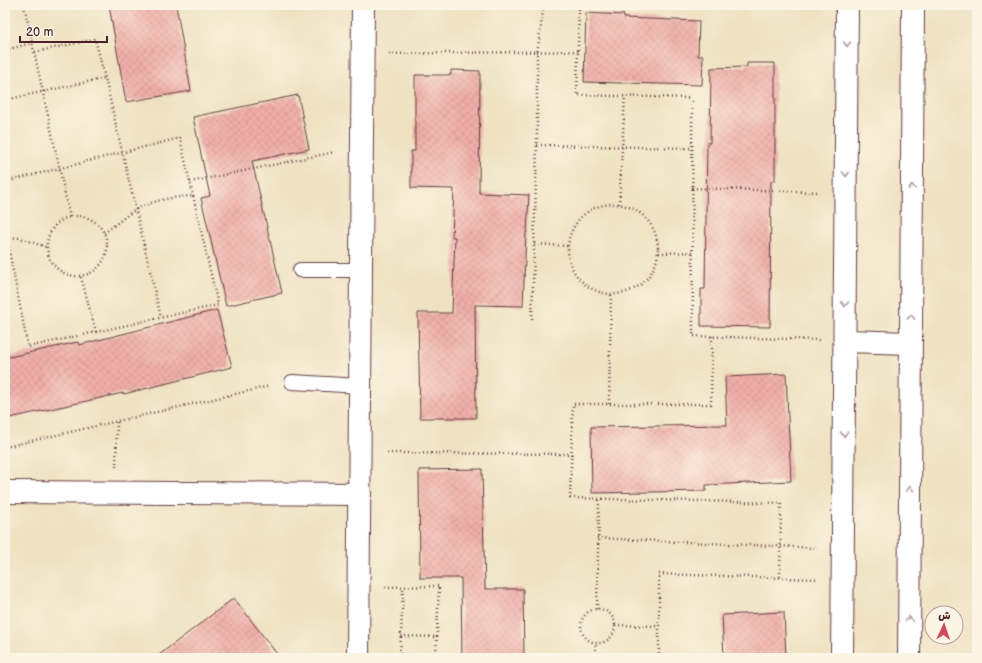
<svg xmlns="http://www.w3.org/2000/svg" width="982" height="663" font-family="'Balsamiq Sans','Playpen Sans Arabic',sans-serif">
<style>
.building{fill:url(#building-cross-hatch)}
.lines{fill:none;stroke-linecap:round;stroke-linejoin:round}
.lane-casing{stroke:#633c42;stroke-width:16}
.street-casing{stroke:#633c42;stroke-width:24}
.path{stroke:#633c42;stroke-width:2.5;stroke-dasharray:1 3;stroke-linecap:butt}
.lane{stroke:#fff;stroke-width:14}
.street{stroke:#fff;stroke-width:22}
.oneway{stroke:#ae9aa0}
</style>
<defs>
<pattern id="building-cross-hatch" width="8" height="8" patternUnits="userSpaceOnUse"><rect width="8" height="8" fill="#f0afa9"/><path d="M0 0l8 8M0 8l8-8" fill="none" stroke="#cf9692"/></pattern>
</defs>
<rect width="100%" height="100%" fill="#fcf5e5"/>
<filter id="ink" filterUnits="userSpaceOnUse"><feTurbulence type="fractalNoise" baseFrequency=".025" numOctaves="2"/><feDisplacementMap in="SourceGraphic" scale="8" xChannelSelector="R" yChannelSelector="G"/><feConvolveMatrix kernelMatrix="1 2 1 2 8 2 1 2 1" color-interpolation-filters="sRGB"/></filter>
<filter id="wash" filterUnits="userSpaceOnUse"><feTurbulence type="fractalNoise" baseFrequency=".012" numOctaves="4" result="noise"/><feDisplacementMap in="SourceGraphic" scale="16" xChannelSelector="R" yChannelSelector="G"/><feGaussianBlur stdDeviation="0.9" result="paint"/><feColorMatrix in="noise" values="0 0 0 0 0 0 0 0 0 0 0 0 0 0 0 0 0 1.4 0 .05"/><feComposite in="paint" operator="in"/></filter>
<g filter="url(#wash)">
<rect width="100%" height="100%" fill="#efe2c2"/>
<g id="blocks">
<g class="building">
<path d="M109,5H176L191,91L126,102Z"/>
<path d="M586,13L624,15V18L699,21L698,56H703L702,85L584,82Z"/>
<path d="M747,63H775V181H771L770,327L701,326V289H705L707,143H710L711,68L747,67Z"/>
<path d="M451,70L480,71L479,193L529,195L527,232H526L523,306L475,305L476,418H420L418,313H452L455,237H452L454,189L411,188V151H415V75H451Z"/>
<path d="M298,95L309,149L252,161L282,293L226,306L201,198L210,196L193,117Z"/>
<path d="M217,310L232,367L124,394L123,393L5,419V358L78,342L79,345Z"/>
<path d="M786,374L791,481L706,485V491L592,493L591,427L727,425L725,377Z"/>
<path d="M482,469L485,589H523L524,658H462L461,578H420L419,470Z"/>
<path d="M234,598L280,658H155Z"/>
<path d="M784,612L786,658H724L722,615Z"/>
</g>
</g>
</g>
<g filter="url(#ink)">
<use href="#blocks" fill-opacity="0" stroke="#633c42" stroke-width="1"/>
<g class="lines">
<defs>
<g id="lane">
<path d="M300,270H361"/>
<path d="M292,382L360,386"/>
</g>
<g id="street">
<path d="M845,341L911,343"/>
<path d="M5,492L360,494"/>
<path d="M358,658L363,5"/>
<path d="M842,658L847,5"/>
<path d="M909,658L913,5"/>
</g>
</defs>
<use href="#lane" class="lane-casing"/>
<use href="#street" class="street-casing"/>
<g class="path">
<path d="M24,5L70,217"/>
<path d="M579,5L577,95L692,98L693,336L819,340"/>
<path d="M5,50L32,43"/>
<path d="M35,52L95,39L105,78L161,318"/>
<path d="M389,54L578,51"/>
<path d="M5,100L105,78"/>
<path d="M537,145L692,148"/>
<path d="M5,182L180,138L218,305L28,347L5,230"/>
<path d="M190,182L335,152"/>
<path d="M692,188L820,192"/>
<circle cx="613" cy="249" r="45"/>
<path d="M619,204L625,96"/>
<circle cx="77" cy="246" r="30"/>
<path d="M104,233C114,226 124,217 135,210C152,200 174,197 193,196"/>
<path d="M6,237L20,238L46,247"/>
<path d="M534,244L567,246"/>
<path d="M659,253L693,252"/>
<path d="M81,277L96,332"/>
<path d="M532,319L537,145V53L544,5"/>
<path d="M712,336L711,404H573L570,498L781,503L780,578"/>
<path d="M609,404L611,295"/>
<path d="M5,447L270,386"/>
<path d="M387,453L572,454"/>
<path d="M116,467L117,421"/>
<path d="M597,538L817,548"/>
<path d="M385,587L439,586L436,658"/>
<circle cx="598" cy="626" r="17"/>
<path d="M597,609L599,499"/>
<path d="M615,625L659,626"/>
<path d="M401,636L437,637"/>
<path d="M400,658L403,587"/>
<path d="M595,658L596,643"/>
<path d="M659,658V574L817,579"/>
</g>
<use href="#lane" class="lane"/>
<use href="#street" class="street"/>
</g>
<defs><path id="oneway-chevron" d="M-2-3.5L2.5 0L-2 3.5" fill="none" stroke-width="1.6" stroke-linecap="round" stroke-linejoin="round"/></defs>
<g class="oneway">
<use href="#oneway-chevron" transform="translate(847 44) rotate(90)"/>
<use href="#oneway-chevron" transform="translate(846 174) rotate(90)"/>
<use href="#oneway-chevron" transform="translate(912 187) rotate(-90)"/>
<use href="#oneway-chevron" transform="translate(845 304) rotate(90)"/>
<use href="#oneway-chevron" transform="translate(911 317) rotate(-90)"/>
<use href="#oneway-chevron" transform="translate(844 434) rotate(90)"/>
<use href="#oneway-chevron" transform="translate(910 489) rotate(-90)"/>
<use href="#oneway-chevron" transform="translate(909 619) rotate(-90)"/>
</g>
</g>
<rect width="982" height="663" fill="none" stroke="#fcf5e5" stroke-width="20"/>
<g transform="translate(944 625) rotate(3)"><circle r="19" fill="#fcf5e5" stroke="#b59f9b"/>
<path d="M0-3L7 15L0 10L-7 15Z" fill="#d1495b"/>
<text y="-6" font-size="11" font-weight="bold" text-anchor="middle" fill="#4a1f2b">ش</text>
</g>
<path d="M20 36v6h87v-6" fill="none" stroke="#4a1f2b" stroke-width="2"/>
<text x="26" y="36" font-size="12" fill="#4a1f2b" stroke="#fcf5e5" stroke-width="3" paint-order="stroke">20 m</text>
</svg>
